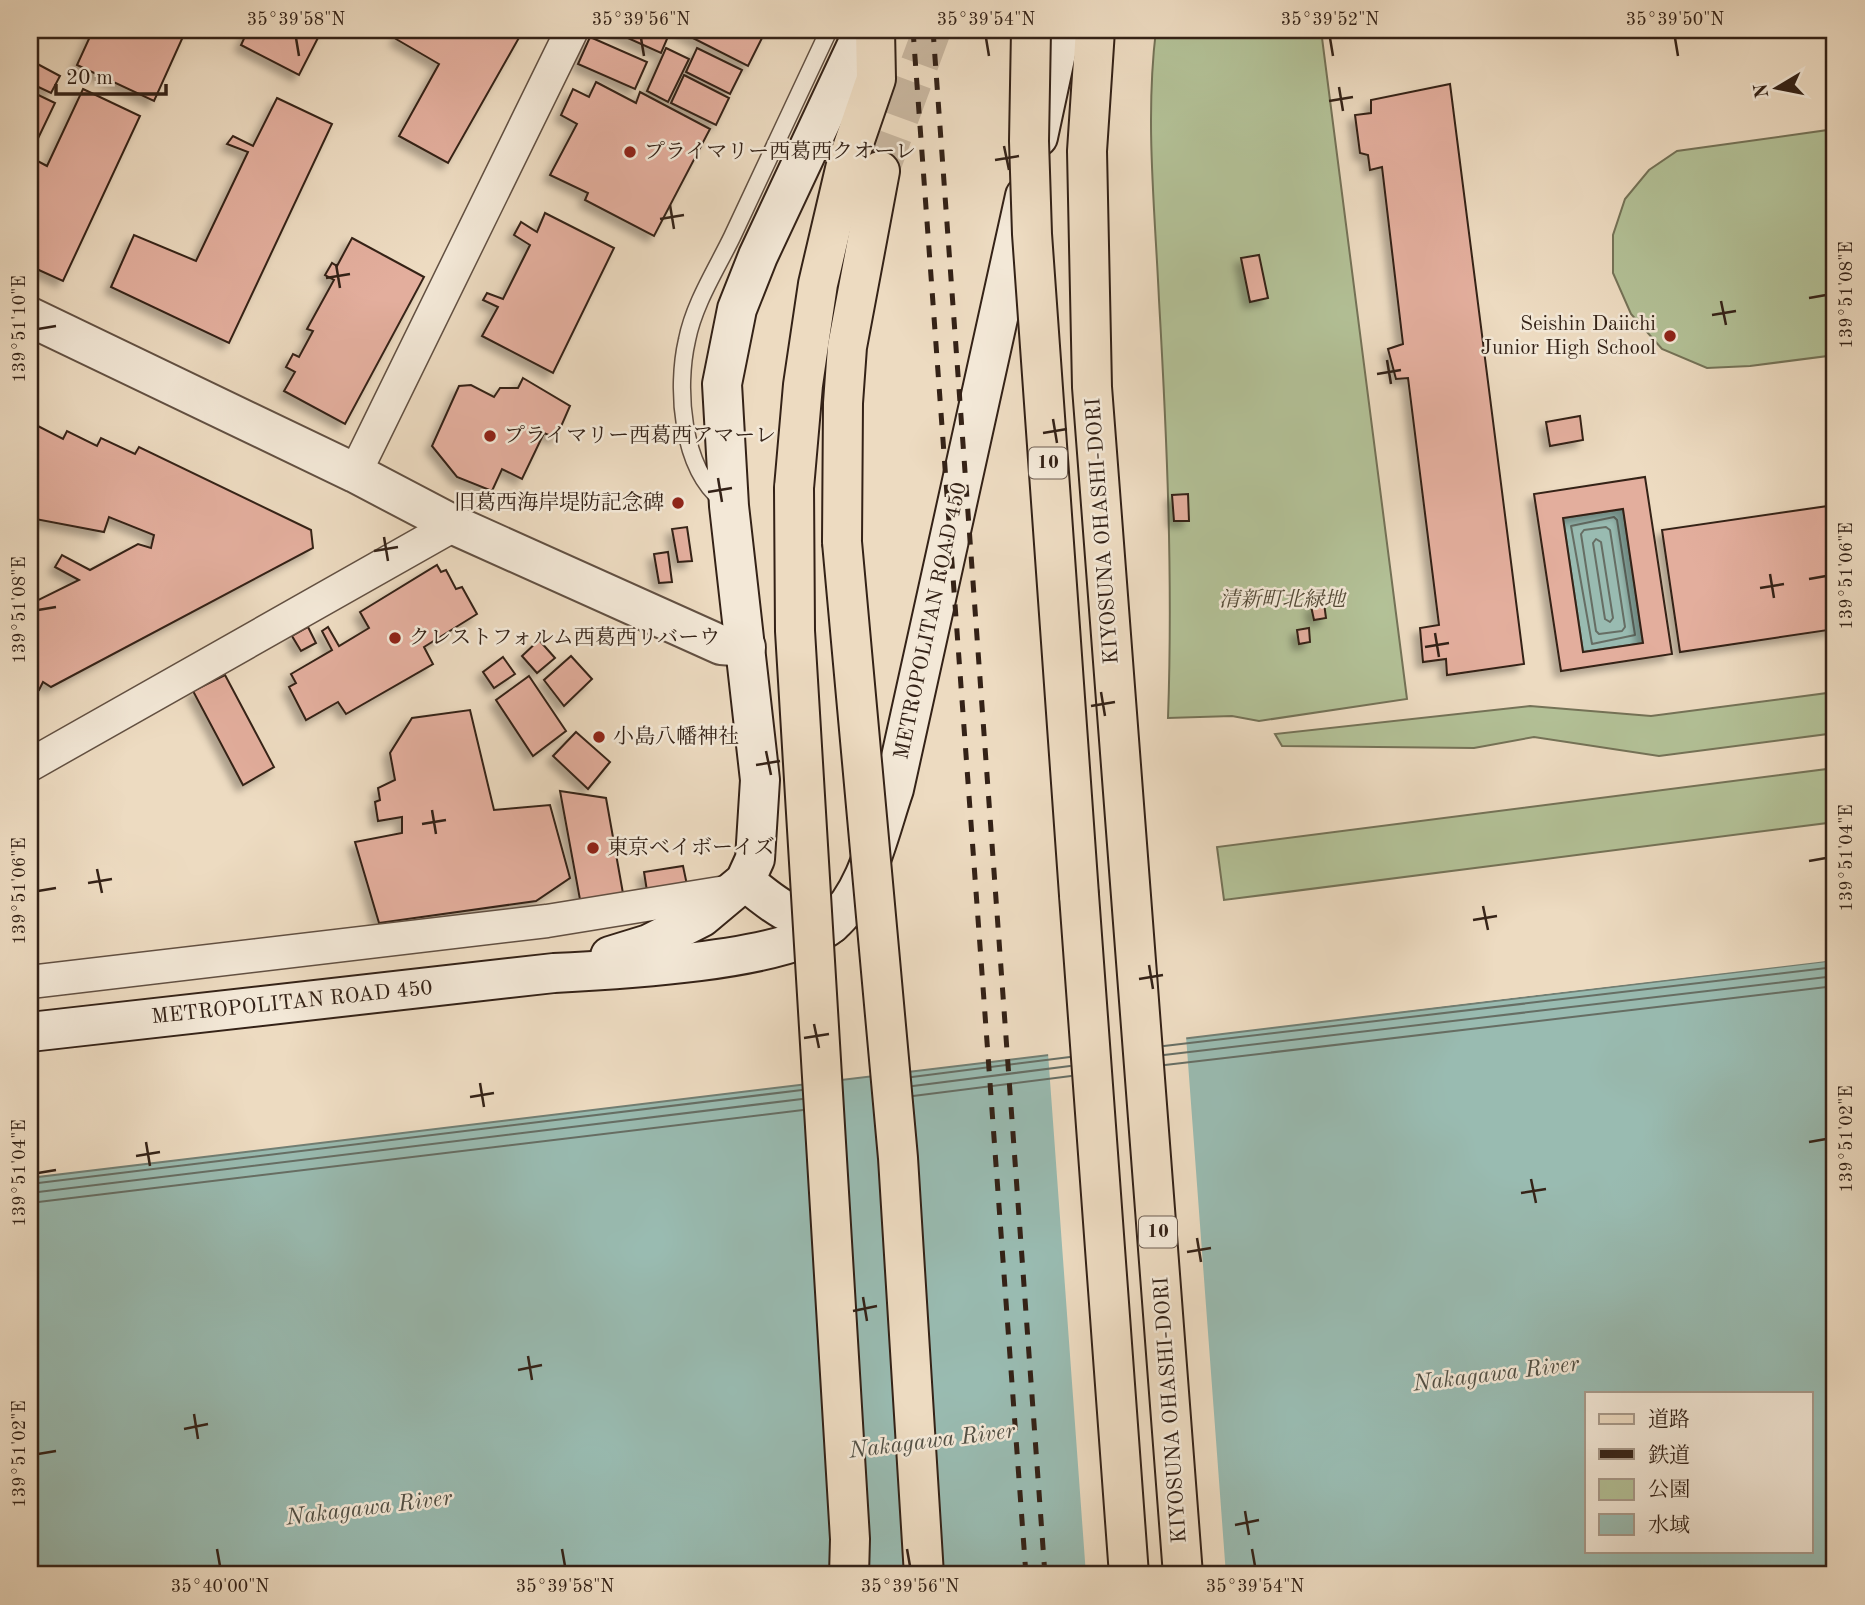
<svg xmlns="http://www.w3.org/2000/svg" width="1865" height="1605" font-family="'Old Standard TT','Noto Serif JP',serif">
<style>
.green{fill:#b3c197;stroke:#747257;stroke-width:2}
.water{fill:#99bbb1;stroke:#717e73;stroke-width:2;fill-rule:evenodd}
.pier{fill:#eddbc1}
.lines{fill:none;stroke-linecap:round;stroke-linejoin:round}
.shore{stroke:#666e64;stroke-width:2}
.building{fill:#e3ae9d;stroke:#342217;stroke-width:2;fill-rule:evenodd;filter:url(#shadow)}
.motorway-tunnel{stroke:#c8b69f;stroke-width:38;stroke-dasharray:38 19;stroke-linecap:butt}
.service-casing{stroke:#625042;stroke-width:19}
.minor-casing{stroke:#625042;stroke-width:35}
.tertiary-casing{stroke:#625042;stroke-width:42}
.secondary-casing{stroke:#342217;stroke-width:42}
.primary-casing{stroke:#342217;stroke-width:42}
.motorway-casing{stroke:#342217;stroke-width:42}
.service{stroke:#f3e8d7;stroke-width:16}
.minor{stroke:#f3e8d7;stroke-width:32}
.tertiary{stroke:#f3e8d7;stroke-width:38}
.secondary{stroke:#f3e8d7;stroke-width:38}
.primary{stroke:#eddbc1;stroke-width:38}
.motorway{stroke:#eddbc1;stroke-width:38}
.rail{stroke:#342217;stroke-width:5;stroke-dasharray:12 12;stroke-linecap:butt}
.primary-bridge-casing{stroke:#342217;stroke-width:42;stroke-linecap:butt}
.motorway-bridge-casing{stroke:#342217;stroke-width:42;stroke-linecap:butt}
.primary-bridge{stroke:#eddbc1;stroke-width:38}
.motorway-bridge{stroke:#eddbc1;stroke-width:38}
.ticks{fill:none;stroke:#342217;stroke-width:2.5}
.poi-dot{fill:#8f2418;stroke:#f3e8d7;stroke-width:2.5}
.labels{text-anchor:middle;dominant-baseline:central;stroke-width:5;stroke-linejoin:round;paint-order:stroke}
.shield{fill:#f3e8d7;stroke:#6d5d51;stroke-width:2}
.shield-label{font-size:19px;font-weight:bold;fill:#342217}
.poi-label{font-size:21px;fill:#342217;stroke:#f3e8d7;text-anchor:start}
.street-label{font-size:21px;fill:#342217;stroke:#f3e8d7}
.park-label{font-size:21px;font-style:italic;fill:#544a37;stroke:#f3e8d7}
.water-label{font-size:23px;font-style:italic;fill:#525045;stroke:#f3e8d7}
.neatline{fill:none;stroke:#342217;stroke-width:2.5}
.ticks-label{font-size:18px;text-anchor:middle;fill:#342217}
</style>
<defs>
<filter id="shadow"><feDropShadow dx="-6" dy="6" stdDeviation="3.5" flood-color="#0004"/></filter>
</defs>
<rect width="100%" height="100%" fill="#eddbc1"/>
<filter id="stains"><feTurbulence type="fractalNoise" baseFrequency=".00286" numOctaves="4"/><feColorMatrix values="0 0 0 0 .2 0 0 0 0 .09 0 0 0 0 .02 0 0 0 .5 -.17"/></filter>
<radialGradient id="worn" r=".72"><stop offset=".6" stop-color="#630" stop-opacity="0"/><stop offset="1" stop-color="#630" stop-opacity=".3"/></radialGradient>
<g class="green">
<path d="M1156,30H1321L1407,699L1259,721L1232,716L1168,718C1173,579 1167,439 1159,300C1155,211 1145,119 1156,30Z"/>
<path d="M1835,129V355L1750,366L1707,368L1662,349L1631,314L1613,273V235L1625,199L1649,170L1677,151Z"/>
<path d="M1835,692V733L1659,756L1534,737L1474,748L1282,746L1275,734L1530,706L1651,716Z"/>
<path d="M1835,768V822L1224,900L1217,847Z"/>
</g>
<g class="water">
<path d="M1623,509L1643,643L1583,652L1563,518Z"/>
<path d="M1835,960V1575H30V1178ZM1587,1393H1811V1551H1587Z"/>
</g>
<path class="pier" d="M1835,956V960L1186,1036L1226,1575H1086L1048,1053L925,1068L926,1065Z"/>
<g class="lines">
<g class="shore">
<path d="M1614,517L1617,520L1635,635L1592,644L1571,526Z"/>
<path d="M1606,527L1610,530L1625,627L1622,631L1599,634L1596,631L1581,534L1584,530Z"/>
<path d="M1596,539L1601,542L1613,618L1610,622L1605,619L1593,543Z"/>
<path d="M1164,1046L1835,967"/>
<path d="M1164,1055L1835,976"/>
<path d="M1165,1065L1835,986"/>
<path d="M912,1077L1070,1057"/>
<path d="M913,1086L1070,1066"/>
<path d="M913,1096L1071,1076"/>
<path d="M30,1184L802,1090"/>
<path d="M30,1193L802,1099"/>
<path d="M30,1203L803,1110"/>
</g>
</g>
<g class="building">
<path d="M93,30H186L154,101L77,65Z"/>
<path d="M248,30H322L299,75L241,45Z"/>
<path d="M401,30H508L520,36L448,163L399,136L439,64L396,39Z"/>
<path d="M610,30H665L670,32L661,53Z"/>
<path d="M677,30H766L748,66Z"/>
<path d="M590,37L647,62L635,89L578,64Z"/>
<path d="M666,48L689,59L668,102L647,91Z"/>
<path d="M697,48L742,70L730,94L686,72Z"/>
<path d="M30,60L60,76L51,93L30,83Z"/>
<path d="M684,75L729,98L716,125L671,103Z"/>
<path d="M596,82L636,103L640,92L710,129L654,236L585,200L588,193L550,175L577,124L561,115L573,89L589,97Z"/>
<path d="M1450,84L1524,664L1447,675L1446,659L1423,662L1420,628L1439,625L1408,378L1396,379L1388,349L1403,344L1382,167L1370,170L1368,155L1360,153L1355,115L1371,113V100Z"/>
<path d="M83,89L140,116L63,281L30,266V212L34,202L30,200V157L47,166Z"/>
<path d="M30,91L55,103L31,153L30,152Z"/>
<path d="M277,98L332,124L229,343L111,287L134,235L196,261L248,152L227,144L233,136L253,146Z"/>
<path d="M545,213L614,248L553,373L482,336L498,307L483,300L487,293L503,299L530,245L514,235L521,222L537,232Z"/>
<path d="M352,238L424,277L345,424L284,391L295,372L286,367L293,354L299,357L313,331L307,329L334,280L325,275L332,263L337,266Z"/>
<path d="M1259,255L1268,298L1250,302L1241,258Z"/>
<path d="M523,378L570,406L556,438L544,433L522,479L502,469L492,491L457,477L432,446L459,386L471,385L494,397L500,388H518Z"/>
<path d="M1580,416L1583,440L1550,446L1546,422Z"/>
<path d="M32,423L63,439L67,431L97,446L101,438L135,454L139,447L311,530L313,548L51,687L43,682L39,690L30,686V604L79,580L55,567L62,555L90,570L138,544L151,548L154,535L109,517L104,532L30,518V429Z"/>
<path d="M1645,477L1672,654L1561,671L1534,494ZM1623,509L1643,643L1583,652L1563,518Z"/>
<path d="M1188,494L1189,521H1174L1172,495Z"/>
<path d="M1835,505V629L1680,652L1662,530Z"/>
<path d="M687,527L692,561L678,562L672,529Z"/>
<path d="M668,552L672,582L659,583L654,554Z"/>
<path d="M437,565L441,572L446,570L456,589L462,587L477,614L424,647L433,664L346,714L338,702L306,720L289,687L296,683L291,674L332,650L322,631L328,627L339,646L369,628L360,612Z"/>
<path d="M1324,603L1326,618L1314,620L1311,606Z"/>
<path d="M308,627L316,643L301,651L292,636Z"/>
<path d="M1309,628L1310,642L1299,644L1297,630Z"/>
<path d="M539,640L555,658L537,673L522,656Z"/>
<path d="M571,656L592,679L564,706L544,680Z"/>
<path d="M503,657L515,674L494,688L483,672Z"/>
<path d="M225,675L274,767L243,785L193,691Z"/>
<path d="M529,676L566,731L533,756L496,700Z"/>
<path d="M470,710L494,810L550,805L570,878L536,901L379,923L355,842L402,833V817L378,821L375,802L380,800L378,788L395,780L390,753L412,718Z"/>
<path d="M576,732L610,762L588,789L553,756Z"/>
<path d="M560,791L606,798L624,899L581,905Z"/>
<path d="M683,866L687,885L647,891L644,872Z"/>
</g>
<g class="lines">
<path class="motorway-tunnel" d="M880,171L932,30"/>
<defs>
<path id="service" d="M722,500C681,467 676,387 687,340C694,304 716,270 732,237C764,168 797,99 829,30"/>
<g id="minor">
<path d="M355,473L572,30"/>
<path d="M30,765L454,525"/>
<path d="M30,982L547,921L732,891"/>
</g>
<path id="tertiary" d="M30,317L355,473L454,525L721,645L746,647"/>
<g id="secondary">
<path d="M1038,137L1061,30"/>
<path d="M745,881C776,907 790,918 831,924"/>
<path d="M610,956L649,944L702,917L745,881L755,859L760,780L729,506L722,384L737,309L758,256L864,30"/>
<path d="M30,1032L554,973C616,970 787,961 831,924C868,892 879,832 894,789L1025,196"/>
</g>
<g id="primary">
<path d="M1095,30L1087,151L1092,387L1183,1575"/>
<path d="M1079,895L1129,1575"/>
</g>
<g id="motorway">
<path d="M794,488L803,385L818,284L845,169L876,79L875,30"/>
<path d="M842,542L843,403L847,347L880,171"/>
</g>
</defs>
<use href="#service" class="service-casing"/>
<use href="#minor" class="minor-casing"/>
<use href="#tertiary" class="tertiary-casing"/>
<use href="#secondary" class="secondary-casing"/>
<use href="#primary" class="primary-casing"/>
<use href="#motorway" class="motorway-casing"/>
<use href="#service" class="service"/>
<use href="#minor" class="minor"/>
<use href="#tertiary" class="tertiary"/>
<use href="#secondary" class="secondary"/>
<use href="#primary" class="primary"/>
<use href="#motorway" class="motorway"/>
<g class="rail">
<path d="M913,30L1026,1575"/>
<path d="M933,30L1045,1575"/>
</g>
<defs>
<path id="primary-bridge" d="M1031,30L1029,141L1032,234L1079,895"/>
<g id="motorway-bridge">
<path d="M794,488L795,631L850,1539L849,1575"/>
<path d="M842,542L898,1158L924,1575"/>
</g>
</defs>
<use href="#primary-bridge" class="primary-bridge-casing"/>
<use href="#motorway-bridge" class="motorway-bridge-casing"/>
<use href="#primary-bridge" class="primary-bridge"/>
<use href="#motorway-bridge" class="motorway-bridge"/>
</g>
<path class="ticks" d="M296,38L299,56M641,38L644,56M986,38L989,56M1330,38L1333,56M1675,38L1678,56M1339,87L1343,111M1329,101L1353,97M1004,146L1009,170M995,160L1019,156M670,205L674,229M660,219L684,215M336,264L340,288M326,278L350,274M1809,298L1826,295M1721,301L1726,325M1712,315L1736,311M38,329L56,326M1387,360L1391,384M1377,374L1401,370M1053,419L1057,443M1043,433L1067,429M718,478L722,502M708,492L732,488M384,537L388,561M374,551L398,547M1770,574L1774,598M1809,579L1826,576M1760,588L1784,584M38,610L56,607M1435,633L1439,657M1425,647L1449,643M1101,692L1105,716M1091,706L1115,702M766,751L771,775M756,765L780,761M432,810L436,834M422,824L446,820M1809,861L1826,858M97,869L102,893M88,883L112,879M38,891L56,888M1483,906L1488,930M1473,920L1497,916M1149,965L1153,989M1139,979L1163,975M814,1024L819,1048M804,1038L829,1034M480,1083L484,1107M470,1097L494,1093M146,1142L150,1166M1809,1142L1826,1139M136,1156L160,1152M38,1173L56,1170M1531,1179L1536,1203M1521,1193L1546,1189M1197,1238L1201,1262M1187,1252L1211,1248M863,1297L867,1321M853,1311L877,1306M528,1356L532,1380M518,1370L542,1365M194,1414L198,1439M184,1429L208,1424M38,1454L56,1451M1245,1511L1249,1535M1235,1525L1259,1520M217,1549L220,1566M562,1549L565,1566M907,1549L910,1566M1252,1549L1255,1566"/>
<g class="poi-dot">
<circle cx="630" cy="152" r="7"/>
<circle cx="1670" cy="336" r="7"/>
<circle cx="490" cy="436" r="7"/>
<circle cx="678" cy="503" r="7"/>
<circle cx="395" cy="638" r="7"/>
<circle cx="599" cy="737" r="7"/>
<circle cx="593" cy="848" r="7"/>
</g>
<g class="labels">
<g class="shield">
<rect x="1029" y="447.5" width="38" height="31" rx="5"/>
<rect x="1139" y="1216.5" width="38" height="31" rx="5"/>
</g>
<g class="shield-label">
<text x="1048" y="463">10</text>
<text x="1158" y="1232">10</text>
</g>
<g class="poi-label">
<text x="644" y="152">プライマリー西葛西クオーレ</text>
<text x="1656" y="324" text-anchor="end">Seishin Daiichi<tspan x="1656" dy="24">Junior High School</tspan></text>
<text x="504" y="436">プライマリー西葛西アマーレ</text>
<text x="664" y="503" text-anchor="end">旧葛西海岸堤防記念碑</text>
<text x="409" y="638">クレストフォルム西葛西リバーウ</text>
<text x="613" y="737">小島八幡神社</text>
<text x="607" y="848">東京ベイボーイズ</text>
</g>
<g class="street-label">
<text transform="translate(1103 531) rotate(-94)">KIYOSUNA OHASHI-DORI</text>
<text transform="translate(931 621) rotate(-78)">METROPOLITAN ROAD 450</text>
<text transform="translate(292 1003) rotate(-6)">METROPOLITAN ROAD 450</text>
<text transform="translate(1171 1410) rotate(-94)">KIYOSUNA OHASHI-DORI</text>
</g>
<g class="park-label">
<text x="1282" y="600">清新町北緑地</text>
</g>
<g class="water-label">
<text transform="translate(1496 1374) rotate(-7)">Nakagawa River</text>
<text transform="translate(932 1441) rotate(-7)">Nakagawa River</text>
<text transform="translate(369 1508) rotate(-7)">Nakagawa River</text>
</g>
</g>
<rect width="1865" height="1605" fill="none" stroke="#eddbc1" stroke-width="77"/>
<rect x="1585" y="1392" width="228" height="161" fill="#f3e8d7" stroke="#a7998a" stroke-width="2"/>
<rect x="1599" y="1414" width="35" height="10" fill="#eddbc1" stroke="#a7998a" stroke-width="2"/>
<text x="1648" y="1426" font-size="21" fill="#342217">道路</text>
<rect x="1599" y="1449" width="35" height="10" fill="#342217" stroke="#a7998a" stroke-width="2"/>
<text x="1648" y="1462" font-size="21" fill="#342217">鉄道</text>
<rect x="1599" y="1479" width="35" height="21" fill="#b3c197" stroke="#a7998a" stroke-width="2"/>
<text x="1648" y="1496" font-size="21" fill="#342217">公園</text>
<rect x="1599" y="1514" width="35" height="21" fill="#99bbb1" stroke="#a7998a" stroke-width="2"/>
<text x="1648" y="1532" font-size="21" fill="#342217">水域</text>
<g transform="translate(1777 88) rotate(260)" stroke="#f3e8d7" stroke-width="5" paint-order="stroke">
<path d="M0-5L12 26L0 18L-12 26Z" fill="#342217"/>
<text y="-10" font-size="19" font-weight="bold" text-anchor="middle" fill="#342217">N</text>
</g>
<path d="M56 84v10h110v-10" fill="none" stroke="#342217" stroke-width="3.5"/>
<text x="66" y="84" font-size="21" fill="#342217" stroke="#f3e8d7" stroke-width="5" paint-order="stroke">20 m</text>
<rect x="38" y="38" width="1788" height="1528" class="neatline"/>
<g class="ticks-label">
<text x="296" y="25">35°39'58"N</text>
<text x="641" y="25">35°39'56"N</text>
<text x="986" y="25">35°39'54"N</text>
<text x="1330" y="25">35°39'52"N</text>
<text x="1675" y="25">35°39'50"N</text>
<text transform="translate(1846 295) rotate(-90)" y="6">139°51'08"E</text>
<text transform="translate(19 329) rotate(-90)" y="6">139°51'10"E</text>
<text transform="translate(1846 576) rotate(-90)" y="6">139°51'06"E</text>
<text transform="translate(19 610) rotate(-90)" y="6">139°51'08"E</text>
<text transform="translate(1846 858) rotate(-90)" y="6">139°51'04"E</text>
<text transform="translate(19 891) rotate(-90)" y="6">139°51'06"E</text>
<text transform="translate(1846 1139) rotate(-90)" y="6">139°51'02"E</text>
<text transform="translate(19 1173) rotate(-90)" y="6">139°51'04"E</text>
<text transform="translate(19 1454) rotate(-90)" y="6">139°51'02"E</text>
<text x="220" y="1592">35°40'00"N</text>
<text x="565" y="1592">35°39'58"N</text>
<text x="910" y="1592">35°39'56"N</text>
<text x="1255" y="1592">35°39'54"N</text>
</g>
<rect width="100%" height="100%" filter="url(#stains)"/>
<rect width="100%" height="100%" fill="url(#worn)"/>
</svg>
